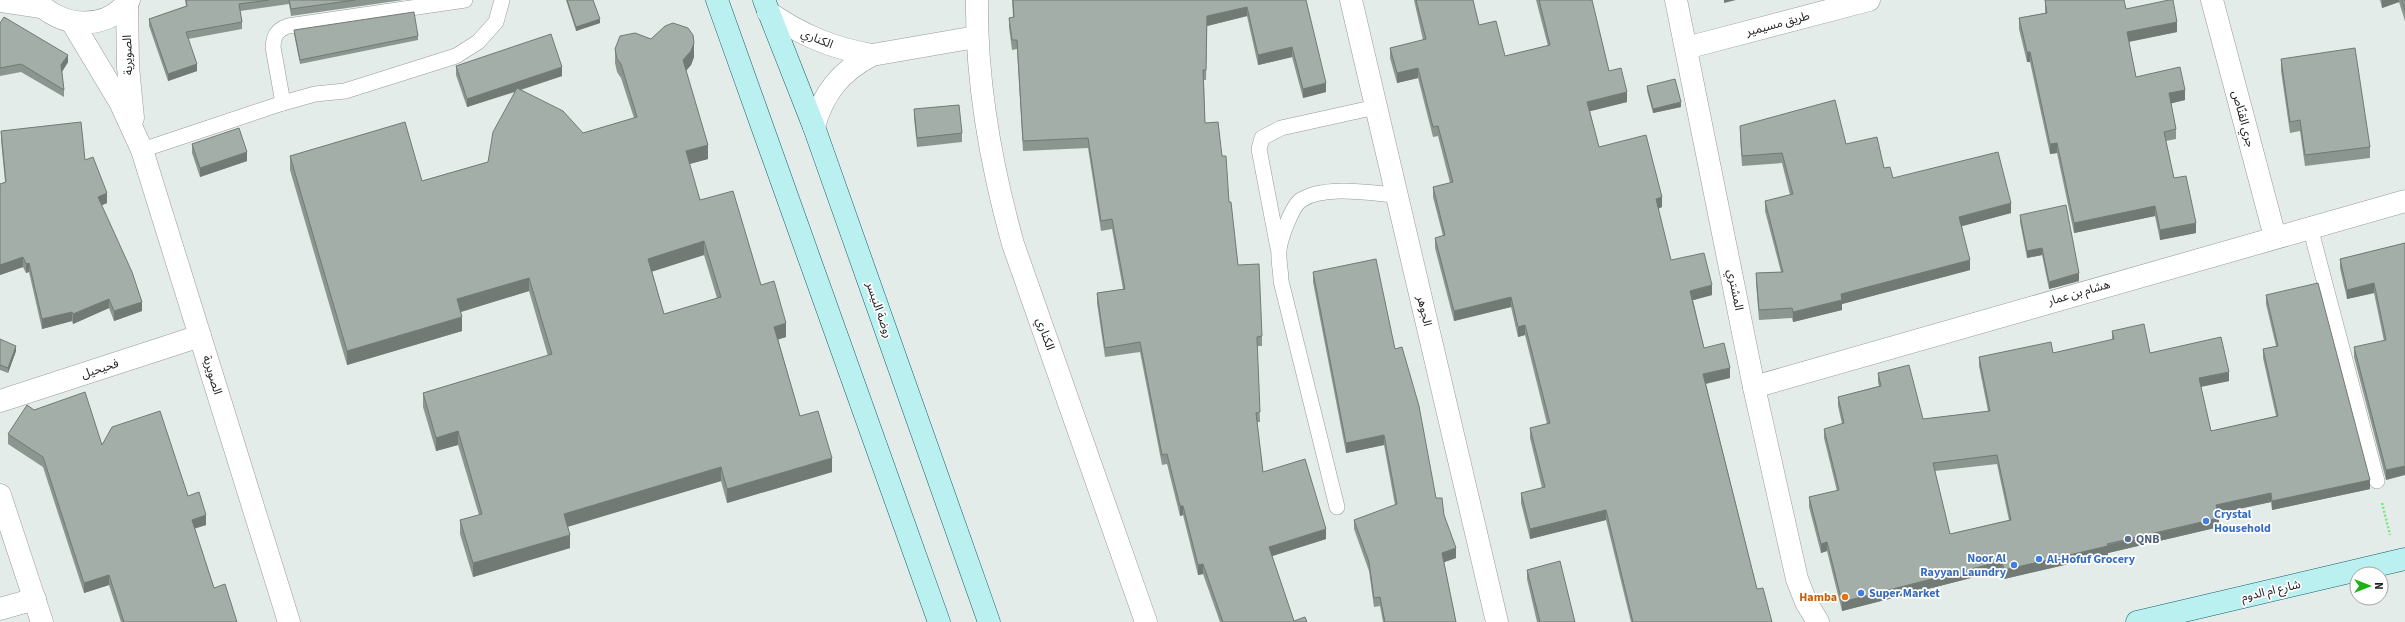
<svg xmlns="http://www.w3.org/2000/svg" width="2405" height="622" font-family="'Source Sans 3','Noto Sans Arabic',sans-serif">
<style>
.lines{fill:none;stroke-linecap:round;stroke-linejoin:round}
.lane-casing{stroke:#999;stroke-width:16}
.street-casing{stroke:#999;stroke-width:23}
.secondary-casing{stroke:#115e65;stroke-width:23}
.path{stroke:#77e97f;stroke-width:2.5;stroke-dasharray:2 2;stroke-linecap:butt}
.lane{stroke:#fff;stroke-width:15}
.street{stroke:#fff;stroke-width:22}
.secondary{stroke:#bbf0f1;stroke-width:22}
.wall{fill:#8b9690;fill-rule:evenodd}
.shaded-wall{fill:#717a75}
.building{fill:#a2aea7;stroke:#717a75;fill-rule:evenodd}
.shop-dot{fill:#3f7fe0;stroke:#fff;stroke-width:1.5}
.service-dot{fill:#5c6f8a;stroke:#fff;stroke-width:1.5}
.food-dot{fill:#e8710a;stroke:#fff;stroke-width:1.5}
.labels{text-anchor:middle;dominant-baseline:central;stroke-width:3.5;stroke-linejoin:round;paint-order:stroke}
.street-label{font-size:12px;fill:#1c1c1c;stroke:#fff}
.shop-label{font-size:12px;font-weight:bold;fill:#366cbe;stroke:#fff;text-anchor:start}
.service-label{font-size:12px;font-weight:bold;fill:#4e5e75;stroke:#fff;text-anchor:start}
.food-label{font-size:12px;font-weight:bold;fill:#c56008;stroke:#fff;text-anchor:end}
</style>
<rect width="100%" height="100%" fill="#e3ece9"/>
<g class="lines">
<defs>
<g id="lane">
<path d="M283,103L273,47C274,35 277,30 288,26L465,0"/>
<path d="M142,150L283,103L315,94L345,91L456,56L478,42L496,22L502,0"/>
<path d="M2310,227L2377,481"/>
<path d="M1278,248L1259,149L1262,138L1281,128L1376,107"/>
<path d="M1337,507L1281,281C1281,271 1278,260 1279,250C1280,239 1292,206 1301,200C1324,185 1370,193 1396,195"/>
</g>
<g id="street">
<path d="M36,0C59,28 107,32 129,0"/>
<path d="M977,0C976,82 991,165 1013,244L1146,622"/>
<path d="M1351,0L1497,622"/>
<path d="M1676,0L1754,387L1797,579L1806,602L1818,622"/>
<path d="M2212,0L2275,237"/>
<path d="M0,1L41,7"/>
<path d="M127,4L128,67L133,118"/>
<path d="M768,12C801,35 832,48 872,55"/>
<path d="M72,22L120,102L142,150L289,622"/>
<path d="M1686,48L1869,0"/>
<path d="M814,127C823,93 841,71 872,55L976,37"/>
<path d="M1754,387L2405,201"/>
<path d="M0,401L200,336"/>
<path d="M0,495L42,622"/>
<path d="M0,609L35,599"/>
</g>
<g id="secondary">
<path d="M717,0L939,622"/>
<path d="M764,0L814,127L989,622"/>
<path d="M2137,622L2405,559"/>
</g>
</defs>
<use href="#lane" class="lane-casing"/>
<use href="#street" class="street-casing"/>
<use href="#secondary" class="secondary-casing"/>
<path class="path" d="M2382,503L2390,535"/>
<use href="#lane" class="lane"/>
<use href="#street" class="street"/>
<use href="#secondary" class="secondary"/>
</g>
<g class="wall">
<path d="M185,0H403L291,16L289,4L240,11L242,22V29L188,39L197,71L168,81L149,26V19L186,6Z"/>
<path d="M566,0H593L600,23L576,31Z"/>
<path d="M1012,0H1306L1326,92L1303,98L1292,57L1258,65L1247,16L1207,26L1206,80H1204L1205,123L1222,156L1229,202L1238,265L1262,336V346H1257L1260,422H1257L1263,472L1326,539L1272,556L1294,621L1307,622H1220L1203,574L1198,575L1183,515L1180,516L1167,464L1162,465L1140,352L1105,357L1097,303V293L1123,289L1112,229L1101,231L1088,148L1023,151L1017,49L1012,50L1009,27V18L1013,17Z"/>
<path d="M1414,0H1473L1479,25L1505,56L1548,46L1536,0H1592L1609,71L1627,102L1590,111L1599,147L1662,207L1658,209L1671,260L1712,295L1693,300L1704,348L1730,378L1706,384L1757,589L1772,622H1631L1606,520L1530,539L1521,503V493L1542,488L1530,438V428L1547,424L1525,335L1518,337L1511,307L1454,321L1435,248V238L1443,236L1433,197V187L1450,183L1438,136L1433,137L1418,78L1397,83L1390,58V48L1423,40Z"/>
<path d="M2045,0L2126,9L2177,32L2129,42L2136,77L2185,100L2171,103L2176,129V139L2166,141L2174,178L2196,233L2160,240L2155,216L2074,233L2057,153L2050,154L2030,62H2027L2019,29V18L2045,13Z"/>
<path d="M2380,0H2405V21L2399,2L2382,8Z"/>
<path d="M0,23L68,62L62,72L64,90V97L21,72L0,76Z"/>
<path d="M294,30L418,36V40L300,64L294,34Z"/>
<path d="M615,49L694,57L691,65L686,71L708,159L689,164L700,200L761,285L786,337L778,339L800,416L832,472L727,503L721,481L568,526L570,548L473,577L460,534V520L479,515L458,445L436,451L423,407V393L548,356L529,291L461,312L462,331L347,365L290,170V156L422,181L488,162L515,92L467,107L456,75V66L562,76L521,90L583,133L634,118L621,78L617,72L615,63ZM704,255L717,298L664,314L652,271Z"/>
<path d="M2281,59L2370,147V158L2305,166L2300,131L2290,133L2281,71Z"/>
<path d="M1647,86L1681,107L1653,113L1647,91Z"/>
<path d="M914,109L962,133V142L917,147L914,118Z"/>
<path d="M1740,126L1846,144L1884,168L1893,178L2011,213L1962,226L1970,270L1842,304V310L1793,322L1792,318L1759,320L1756,283V273L1781,272L1765,211V201L1790,195L1782,163L1742,166L1740,136Z"/>
<path d="M1,131L85,160L107,203L101,205L142,311L114,321L109,308L73,324L72,321L42,329L29,272L26,273L23,267L0,275V184L5,182L1,140Z"/>
<path d="M192,144L247,161L200,177L192,153Z"/>
<path d="M2020,215L2079,281L2049,289L2042,255L2027,258L2020,222Z"/>
<path d="M2405,243L2386,480L2354,357V347L2384,341L2374,293L2347,299L2340,268V259Z"/>
<path d="M1313,272L1395,349L1436,498L1444,515L1456,558L1444,562L1456,622H1383L1380,606L1374,607L1369,571L1354,529V520L1395,505L1384,445L1346,453L1313,282Z"/>
<path d="M2266,295L2370,489L2272,510L2271,502L2218,513L2219,527L2108,553V555L2004,579L2002,570L1842,611L1827,551L1821,553L1809,507V497L1837,491L1824,438V429L1842,424L1838,406V397L1879,386L1878,382V373L1923,419L1988,411L1979,366V357L2053,353L2112,340V331L2150,353L2229,381L2201,387L2211,431L2276,416L2263,358V349L2276,346L2266,304ZM1997,464L2009,520L1950,534L1935,471Z"/>
<path d="M0,339L16,351L8,373L0,370Z"/>
<path d="M34,410L102,445L188,496L206,525L194,529L214,588L237,622H121L109,585L84,593L43,467L8,444V434Z"/>
<path d="M1527,570L1575,622H1537L1527,579Z"/>
</g>
<g class="shaded-wall">
<path d="M1724,0H1736L1724,3Z"/>
<path d="M2382,0H2399V2L2382,8Z"/>
<path d="M1247,7V16L1207,26L1206,80L1207,16Z"/>
<path d="M600,19V23L576,31V27Z"/>
<path d="M2177,22V32L2127,42V32Z"/>
<path d="M694,43V57L691,65L683,74V60Z"/>
<path d="M1292,47V57L1258,65V55Z"/>
<rect x="2027" y="52" width="3" height="10"/>
<path d="M68,55V62L61,73V65Z"/>
<path d="M197,64V71L168,81V74Z"/>
<path d="M562,67V76L467,107V99Z"/>
<path d="M1418,68V78L1397,83V73Z"/>
<path d="M1326,83V92L1303,98V89Z"/>
<path d="M2185,90V100L2169,104V93Z"/>
<path d="M1627,92V102L1587,112V102Z"/>
<path d="M1681,102V107L1653,113V109Z"/>
<path d="M2057,143V153L2050,154V144Z"/>
<path d="M708,145V159L686,165V151Z"/>
<path d="M247,152V161L200,177V168Z"/>
<path d="M107,193V203L98,207V197Z"/>
<path d="M1662,197V207L1656,209V199Z"/>
<path d="M2011,203V213L1959,227V217Z"/>
<path d="M2155,206V216L2074,233V223Z"/>
<path d="M2196,223V233L2160,240V230Z"/>
<path d="M704,241V255L648,273V259Z"/>
<path d="M2042,248V255L2027,258V251Z"/>
<path d="M23,257V267L0,275V265Z"/>
<path d="M1970,260V270L1842,304V310L1793,322V312L1841,294Z"/>
<path d="M29,263V272L26,273V264Z"/>
<path d="M2079,273V281L2049,289V282Z"/>
<path d="M529,278V291L457,313V299Z"/>
<path d="M2374,283V293L2347,299V290Z"/>
<path d="M1712,285V295L1690,301V291Z"/>
<path d="M1511,297V307L1454,321V311Z"/>
<path d="M109,299V308L73,324V314Z"/>
<path d="M142,302V311L114,321V311Z"/>
<path d="M72,312V321L42,329V319Z"/>
<path d="M462,317V331L347,365V351Z"/>
<path d="M786,323V337L774,341V327Z"/>
<path d="M1525,325V335L1518,337V327Z"/>
<path d="M16,346V351L8,373V368Z"/>
<path d="M1730,368V378L1703,384V374Z"/>
<path d="M2229,372V381L2199,387V378Z"/>
<path d="M458,431V445L436,451V438Z"/>
<path d="M1384,435V445L1346,453V443Z"/>
<path d="M832,458V472L727,503V489Z"/>
<path d="M2405,466V475L2386,480V470Z"/>
<path d="M721,467V481L564,528V514Z"/>
<path d="M2370,480V489L2272,510V501Z"/>
<path d="M2271,493V502L2216,514V505Z"/>
<path d="M1180,506H1183V515L1180,516Z"/>
<path d="M1606,510V520L1530,539V529Z"/>
<path d="M206,515V525L192,529V520Z"/>
<path d="M2219,518V527L2108,553V555L2004,579V570Z"/>
<path d="M1326,529V539L1269,557V547Z"/>
<path d="M570,535V548L473,577V563Z"/>
<path d="M1827,542V551L1821,553V544Z"/>
<path d="M1456,548V558L1442,563V553Z"/>
<path d="M2002,561V570L1842,611V602Z"/>
<path d="M1203,564V574L1198,575V565Z"/>
<path d="M109,575V585L84,593V583Z"/>
</g>
<g class="building">
<path d="M186,0H269L239,4L242,22L186,32L197,64L168,74L149,19L187,6Z"/>
<path d="M289,0H355L291,9Z"/>
<path d="M567,0H593L600,19L576,27Z"/>
<path d="M1013,0H1306L1326,83L1303,89L1292,47L1258,55L1247,7L1207,16L1206,70H1203L1205,123L1218,122L1222,156H1226L1229,202H1231L1238,265L1259,264L1262,336L1257,337L1260,412L1256,413L1263,472L1305,459L1326,529L1269,547L1294,621L1305,617L1307,622H1223L1203,564L1198,565L1183,506H1180L1167,454L1162,455L1140,342L1105,348L1097,293L1125,289L1112,219L1101,221L1088,138L1023,141L1017,40H1012L1009,18L1014,17Z"/>
<path d="M1416,0H1473L1479,25L1496,21L1505,56L1550,45L1539,0H1592L1609,71L1621,68L1627,92L1587,102L1599,147L1646,135L1662,197L1656,199L1671,260L1704,253L1712,285L1690,291L1704,348L1724,343L1730,368L1703,374L1757,589L1763,588L1772,622H1633L1606,510L1530,529L1521,493L1545,487L1530,428L1550,423L1525,325L1518,327L1511,297L1454,311L1435,238L1445,235L1433,187L1453,182L1438,126L1433,127L1418,68L1397,73L1390,48L1426,39Z"/>
<path d="M2045,0H2124L2126,9L2169,0H2173L2177,22L2127,32L2136,77L2180,67L2185,90L2169,93L2176,129L2164,132L2174,178L2186,176L2196,223L2160,230L2155,206L2074,223L2057,143L2050,144L2030,52H2027L2019,18L2047,13Z"/>
<path d="M2402,0H2405V10Z"/>
<path d="M414,12L418,36L300,60L294,30Z"/>
<path d="M4,17L68,55L61,65L64,90L21,64L0,68V23Z"/>
<path d="M673,23L688,28L693,35L694,43L691,51L683,60L708,145L686,151L700,200L733,191L761,285L774,281L786,323L774,327L800,416L818,411L832,458L727,489L721,467L564,514L570,535L473,563L460,520L482,514L458,431L436,438L423,393L552,354L529,278L457,299L462,317L347,351L290,156L405,122L422,181L488,162L493,132L517,88L563,111L583,133L637,117L621,64L617,59L615,49L620,36L635,33L651,39L665,26ZM704,241L721,297L664,314L648,259Z"/>
<path d="M551,34L562,67L467,99L456,66Z"/>
<path d="M2355,48L2370,147L2305,155L2300,120L2290,122L2281,59Z"/>
<path d="M1675,79L1681,102L1653,109L1647,86Z"/>
<path d="M1835,100L1846,144L1877,137L1884,168L1890,167L1893,178L1998,152L2011,203L1959,217L1970,260L1841,294L1842,300L1793,312L1792,308L1759,310L1756,273L1783,272L1765,201L1793,194L1782,153L1742,156L1740,126Z"/>
<path d="M959,105L962,133L917,138L914,109Z"/>
<path d="M81,122L85,160L93,157L107,193L98,197L132,272L142,302L114,311L109,299L73,314L72,312L42,319L29,263L26,264L23,257L0,265V184L6,182L1,131Z"/>
<path d="M239,128L247,152L200,168L192,144Z"/>
<path d="M2066,205L2079,273L2049,282L2042,248L2027,251L2020,215Z"/>
<path d="M2405,243V466L2386,470L2354,347L2386,340L2374,283L2347,290L2340,259Z"/>
<path d="M1376,259L1395,349L1402,347L1419,406L1436,498H1442L1444,515L1456,548L1442,553L1456,622H1385L1380,597L1374,598L1369,562L1354,520L1397,504L1384,435L1346,443L1313,272Z"/>
<path d="M2318,283L2370,480L2272,501L2271,493L2216,505L2219,518L2107,544L2108,546L2004,570L2002,561L1842,602L1827,542L1821,544L1809,497L1839,490L1824,429L1844,423L1838,397L1881,386L1878,373L1909,365L1923,419L1990,411L1979,357L2051,342L2053,353L2114,339L2112,331L2144,324L2150,353L2221,337L2229,372L2199,378L2211,431L2278,416L2263,349L2278,346L2266,295ZM1997,455L2011,520L1950,534L1933,463Z"/>
<path d="M0,339L16,346L8,368L0,365Z"/>
<path d="M85,392L102,445L112,427L160,411L188,496L199,492L206,515L192,520L214,588L225,584L237,622H124L109,575L84,583L43,457L8,434L27,405L34,410Z"/>
<path d="M1560,561L1575,622H1540L1527,570Z"/>
</g>
<g class="shop-dot">
<circle cx="2206" cy="521" r="4"/>
<circle cx="2039" cy="559" r="4"/>
<circle cx="2014" cy="565" r="4"/>
<circle cx="1861" cy="593" r="4"/>
</g>
<circle class="service-dot" cx="2128" cy="539" r="4"/>
<circle class="food-dot" cx="1845" cy="597" r="4"/>
<g class="labels">
<g class="street-label">
<text transform="translate(1778 24) rotate(-15)">طريق مسيمير</text>
<text transform="translate(817 39) rotate(22)">الكناري</text>
<text transform="translate(128 55) rotate(-92)">الصويرية</text>
<text transform="translate(2243 119) rotate(75)">جري القنّاص</text>
<text transform="translate(1735 290) rotate(79)">المشتري</text>
<text transform="translate(2079 293) rotate(-16)">هشام بن عمار</text>
<text transform="translate(879 310) rotate(71)">روضة النيسر</text>
<text transform="translate(1424 311) rotate(77)">الجوهر</text>
<text transform="translate(1045 334) rotate(71)">الكناري</text>
<text transform="translate(100 369) rotate(-18)">فحيحيل</text>
<text transform="translate(212 375) rotate(73)">الصويرية</text>
<text transform="translate(2271 591) rotate(-13)">شارع ام الدوم</text>
</g>
<g class="shop-label">
<text x="2214" y="514">Crystal<tspan x="2214" dy="14">Household</tspan></text>
<text x="2006" y="558" text-anchor="end">Noor Al<tspan x="2006" dy="14">Rayyan Laundry</tspan></text>
<text x="2047" y="559">Al-Hofuf Grocery</text>
<text x="1869" y="593">Super Market</text>
</g>
<g class="service-label">
<text x="2136" y="539">QNB</text>
</g>
<g class="food-label">
<text x="1837" y="597">Hamba</text>
</g>
</g>
<g transform="translate(2369 586) rotate(90)"><circle r="19" fill="#ffffff" stroke="#a4a4a4"/>
<path d="M0-3L7 15L0 10L-7 15Z" fill="#1bb117"/>
<text y="-6" font-size="11" font-weight="bold" text-anchor="middle" fill="#1c1c1c">N</text>
</g>
</svg>
